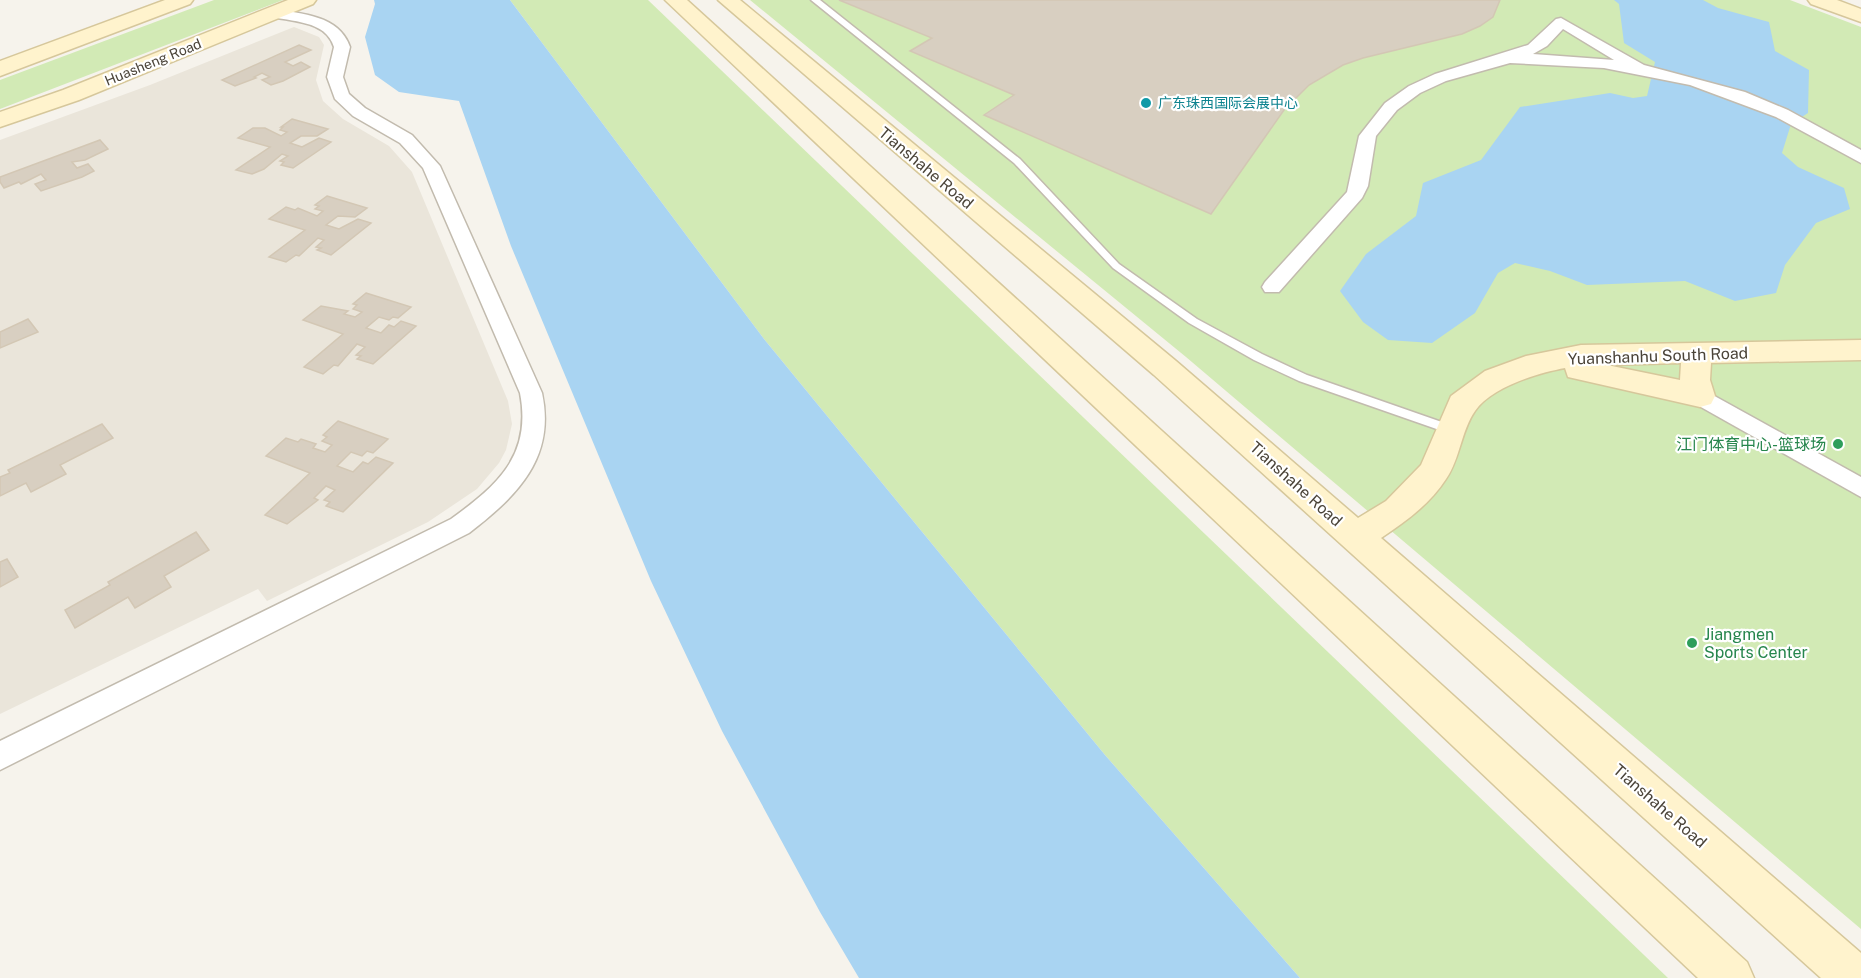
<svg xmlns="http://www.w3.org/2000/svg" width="1861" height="978" font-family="'Public Sans','Noto Sans SC',sans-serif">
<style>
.residential{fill:#eae5da}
.green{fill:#d2eab5}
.water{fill:#a9d4f2}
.building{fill:#d8cfc1;stroke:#d3c7b4;stroke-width:1.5}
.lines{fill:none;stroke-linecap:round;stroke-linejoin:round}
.lane-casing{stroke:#c2bbae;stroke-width:3}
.street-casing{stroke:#c2bbae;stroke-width:3}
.secondary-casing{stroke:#d6c79b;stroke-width:3}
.lane{fill:#fff;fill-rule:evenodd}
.street{fill:#fff;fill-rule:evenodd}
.secondary{fill:#fff3cd;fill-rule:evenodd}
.culture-dot{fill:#0f9aa8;stroke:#fff;stroke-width:2}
.leisure-dot{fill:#2e9e5b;stroke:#fff;stroke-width:2}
.labels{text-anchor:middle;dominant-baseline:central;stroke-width:4.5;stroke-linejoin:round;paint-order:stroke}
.far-street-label{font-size:14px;fill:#4b4439;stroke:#fff}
.far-culture-label{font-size:14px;fill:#0d838f;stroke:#fff;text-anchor:start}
.street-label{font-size:16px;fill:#4b4439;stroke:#fff}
.leisure-label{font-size:16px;fill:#27864d;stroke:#fff;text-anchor:end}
</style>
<rect width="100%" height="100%" fill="#f6f3ec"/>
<path class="residential" d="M294,27L319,37L324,45L316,80L323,101L343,119L389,146L412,172L508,401L512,424L506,450L499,463L477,489L428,522L267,601L258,589L0,714V140L150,85Z"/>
<g class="green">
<path d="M214,0H283L0,109V80Z"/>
<path d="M510,0H648L1668,978H1300L1105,755L764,339Z"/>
<path d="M750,0H1790L1861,27V929L1186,357Z"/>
</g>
<g class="water">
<path d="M374,0H510L764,339L1105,755L1300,978H859L820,912L722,731L651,581L511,246L459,101L399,92L375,75L365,37L375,4Z"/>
<path d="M1614,0H1703L1718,8L1769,22L1775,51L1809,70L1808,113L1791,124L1782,153L1798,167L1844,188L1850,209L1816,223L1785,265L1776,293L1735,301L1685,281L1587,285L1550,271L1515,263L1498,273L1475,313L1432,343L1388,340L1363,322L1340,291L1366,254L1416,216L1423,183L1481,160L1520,107L1610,93L1633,98L1647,96L1655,62L1624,43L1619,4Z"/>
</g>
<g class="building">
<path d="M839,0H1500L1493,17L1480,26L1462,34L1363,58L1343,65L1309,85L1284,110L1211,214L984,115L1014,95L910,51L932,38Z"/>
<path d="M299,45L311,50L285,62L293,66L301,62L310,67L283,81L271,85L262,80L270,77L262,73L254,77L256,78L235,86L222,80Z"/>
<path d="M292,119L328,129L317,136H301L290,143L302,147L319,138L331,142L293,168L281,165L284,162L280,161L288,156L282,154L264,169L252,174L236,170L270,147L238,138L253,128H265L281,136L287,132L280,130L283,127H281Z"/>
<path d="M100,140L108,149L85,160L72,162L77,168L88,164L94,171L82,177L41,191L35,184L46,180L41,174L21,184L19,182L4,188L0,182V177Z"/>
<path d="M327,196L367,208L355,217L338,216L326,225L339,229L358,219L371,223L331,255L317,250L321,248L316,247L324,240L318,238L299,256L296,255L286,262L269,257L305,230L269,219L286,207L295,210L298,208L317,216L323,211L315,209L319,206L315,205Z"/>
<path d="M366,293L411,307L398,318L393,317L389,320L379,317L366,328L381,333L389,325L394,327L401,321L416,326L373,364L357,359L361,356L356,355L365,347L357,344L338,366L334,365L323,374L304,367L343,334L303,320L321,306L348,311L344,314L355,317L362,312L353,309L357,305L353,304Z"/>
<path d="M28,319L38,332L0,348V332Z"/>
<path d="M338,421L388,439L373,453L367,451L362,456L351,452L337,466L353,472L363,462L368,464L376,457L393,463L343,512L326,506L330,502L324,500L335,490L326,486L314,498L318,500L287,524L265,515L310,473L266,456L286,438L298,442L301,439L316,444L313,448L325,452L332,445L322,441L327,437L323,435Z"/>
<path d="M102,424L113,438L60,465L66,474L31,492L26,483L0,496V477L10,473L8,470Z"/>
<path d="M196,532L209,550L164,576L171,587L135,608L128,597L75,628L65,610L110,585L108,582Z"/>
<path d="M7,559L18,577L0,587V562Z"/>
</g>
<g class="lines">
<defs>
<path id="lane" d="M811,0H820L1020,159L1119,264L1197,319L1262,354L1307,375L1456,427L1458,430L1456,433H1448L1299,381L1254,360L1189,323L1113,268L1014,163Z"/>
<g id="street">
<path d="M273,9C302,14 339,15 350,47L343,77L349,94L365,108L412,135L440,166L542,393C556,458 517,496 469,533L0,770V741L451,519C498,485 532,455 520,393L423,168L400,143L353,116L335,99L327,77L334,47C326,20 291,22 268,16L266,13L268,10Z"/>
<path d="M1561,18L1644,65L1745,92L1788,110L1861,150V163L1776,117L1690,85L1604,68L1510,63L1446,81L1420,93L1397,110L1376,136L1368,186L1362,198L1279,292H1265L1262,287L1265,282L1347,192L1359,136L1385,103L1409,86L1435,74L1528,45L1556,19ZM1563,29L1614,60L1533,54L1547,46Z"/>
<path d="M1700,388L1861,477V497L1692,402L1689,396L1692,390Z"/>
</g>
<g id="secondary">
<path d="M165,0H193L190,4L0,76V61Z"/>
<path d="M288,0H316L313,4L79,100L0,127V112L63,90Z"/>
<path d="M665,0H687L1747,962L1754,978H1698Z"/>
<path d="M718,0H740L1176,361L1358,518L1386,501L1421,465L1451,396L1485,371L1526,356L1581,345L1861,340V360L1711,363L1710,380L1715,396L1711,404L1700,407L1568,377L1565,368C1538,373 1491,387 1475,411C1461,431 1460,459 1446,479C1430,504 1405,522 1381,538L1861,953V978H1821L1154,375ZM1681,363L1680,380L1607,365Z"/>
<path d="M1808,0H1837L1861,9V22L1811,4Z"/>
</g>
</defs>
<use href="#lane" class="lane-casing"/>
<use href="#street" class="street-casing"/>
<use href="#secondary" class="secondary-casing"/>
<use href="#lane" class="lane"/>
<use href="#street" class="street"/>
<use href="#secondary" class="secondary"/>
</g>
<circle class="culture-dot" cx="1146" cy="103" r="6"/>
<g class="leisure-dot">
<circle cx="1838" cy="444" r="6"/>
<circle cx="1692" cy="643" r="6"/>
</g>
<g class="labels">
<g class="far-street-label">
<text transform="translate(153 62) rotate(-22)">Huasheng Road</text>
</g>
<g class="far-culture-label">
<text x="1158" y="103">广东珠西国际会展中心</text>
</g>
<g class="street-label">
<text transform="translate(926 168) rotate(40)">Tianshahe Road</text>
<text transform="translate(1658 356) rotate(-2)">Yuanshanhu South Road</text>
<text transform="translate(1296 484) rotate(42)">Tianshahe Road</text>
<text transform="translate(1660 806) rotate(41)">Tianshahe Road</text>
</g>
<g class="leisure-label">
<text x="1826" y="444">江门体育中心-篮球场</text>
<text x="1704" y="634" text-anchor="start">Jiangmen<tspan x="1704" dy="18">Sports Center</tspan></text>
</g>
</g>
</svg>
